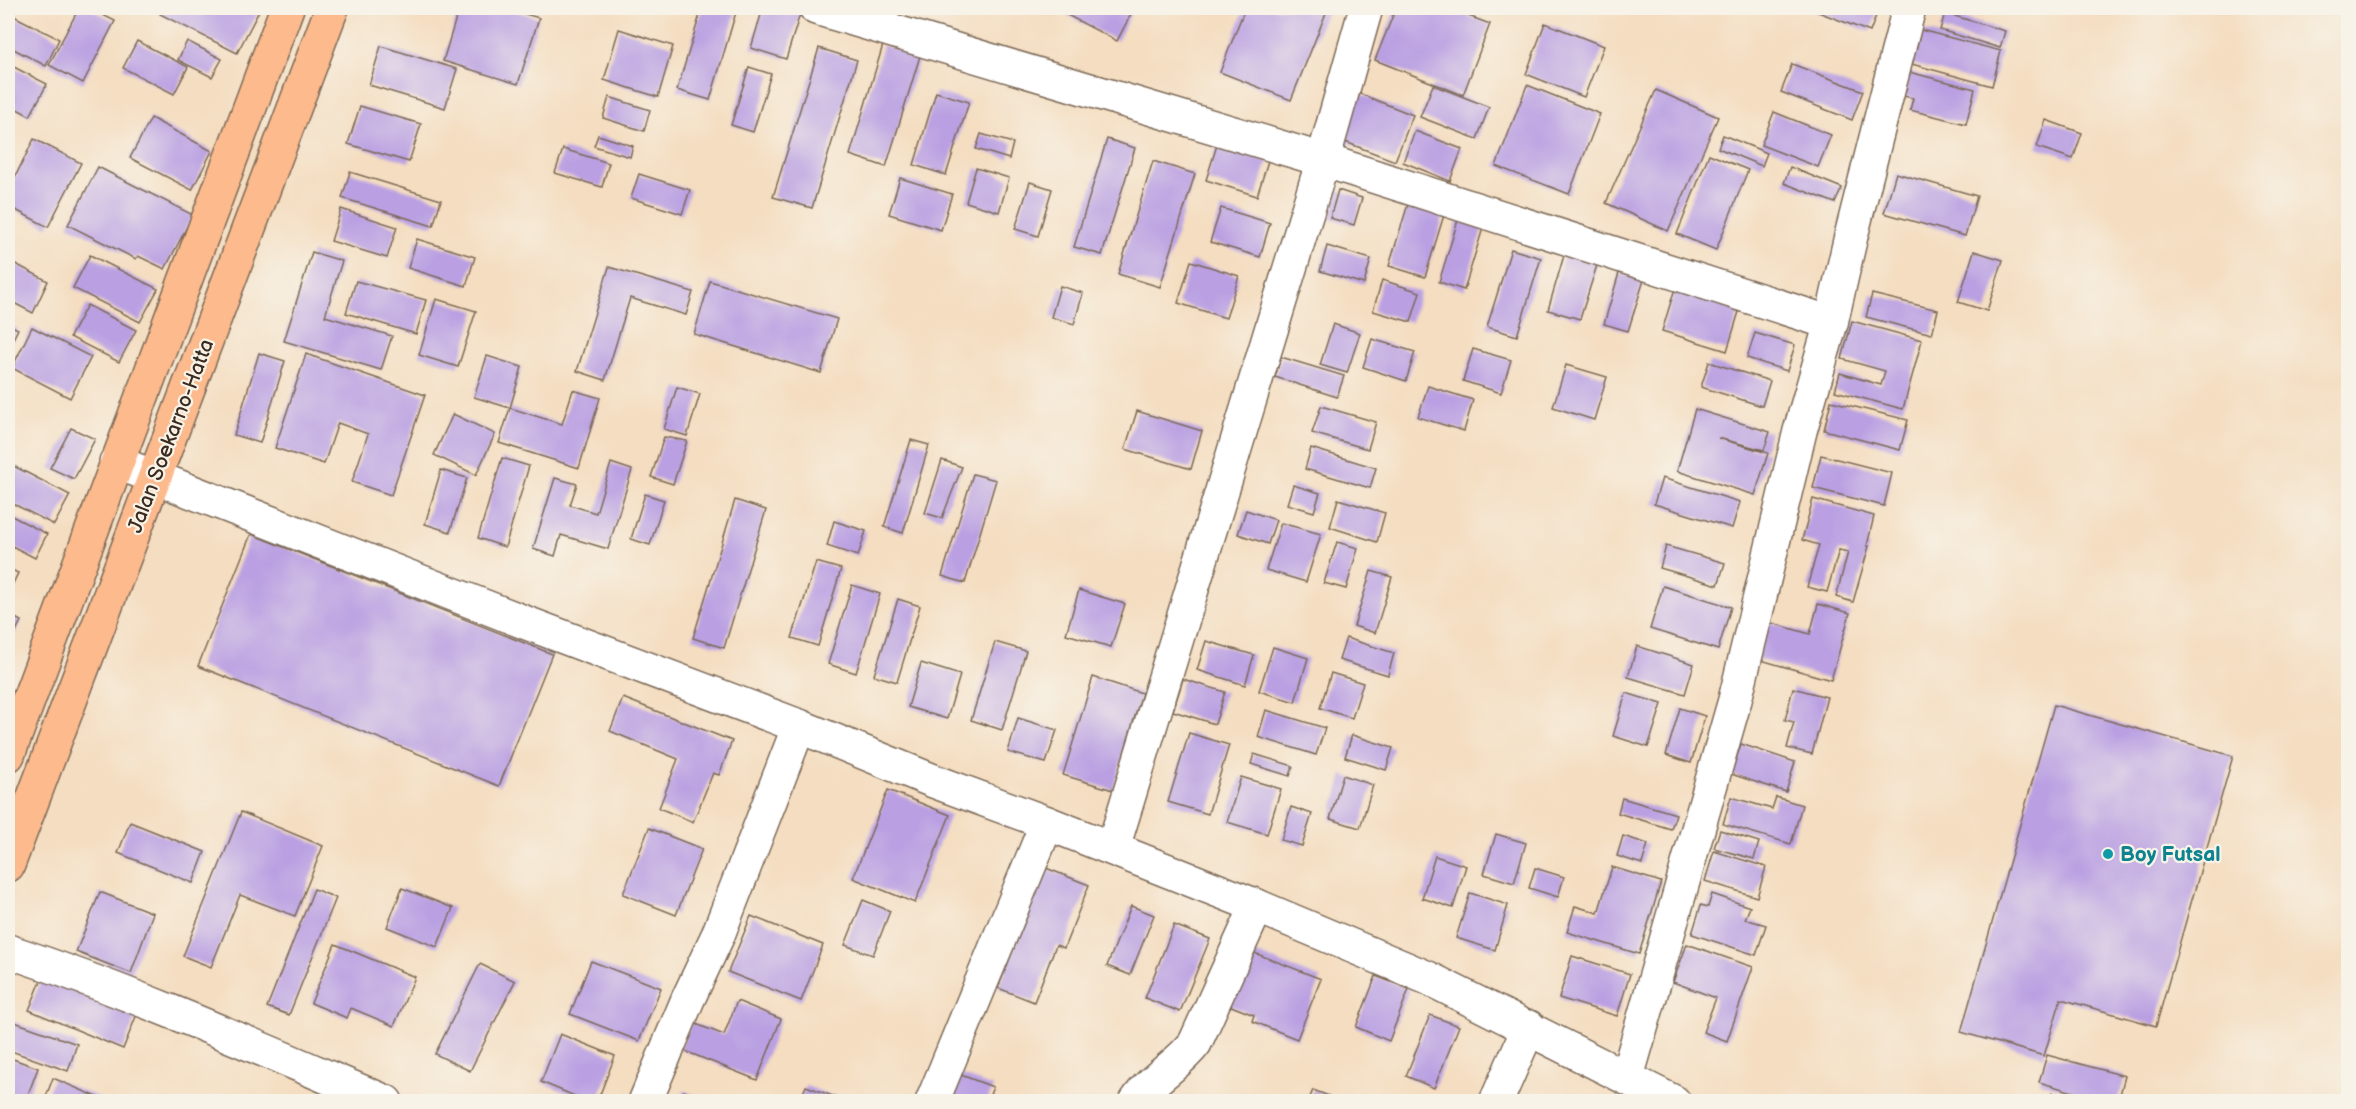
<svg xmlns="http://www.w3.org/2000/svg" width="2356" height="1109" font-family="'Balsamiq Sans',sans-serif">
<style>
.building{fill:#baa0e2}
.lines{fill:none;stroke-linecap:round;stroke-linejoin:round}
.street-casing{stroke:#7c6957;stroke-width:36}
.highway-casing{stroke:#7c6957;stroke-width:36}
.street{stroke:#fff;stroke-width:33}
.highway{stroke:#fcba8d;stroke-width:33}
.culture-dot{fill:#0f9aa8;stroke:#f7f3e8;stroke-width:2}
.labels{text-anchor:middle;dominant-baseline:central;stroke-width:4.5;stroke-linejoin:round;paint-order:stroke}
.street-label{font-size:21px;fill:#3b2a1e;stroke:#f7f3e8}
.culture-label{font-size:21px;font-weight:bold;fill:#0d838f;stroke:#f7f3e8;text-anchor:start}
</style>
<rect width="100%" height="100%" fill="#f7f3e8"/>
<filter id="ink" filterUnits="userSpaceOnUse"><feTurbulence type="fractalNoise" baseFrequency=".0167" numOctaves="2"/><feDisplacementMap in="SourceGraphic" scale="12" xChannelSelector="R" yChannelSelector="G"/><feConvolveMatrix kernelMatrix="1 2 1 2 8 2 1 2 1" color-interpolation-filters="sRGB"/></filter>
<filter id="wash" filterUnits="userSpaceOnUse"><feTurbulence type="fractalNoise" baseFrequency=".008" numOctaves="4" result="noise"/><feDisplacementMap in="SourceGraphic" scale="24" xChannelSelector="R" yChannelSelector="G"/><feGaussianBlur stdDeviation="1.35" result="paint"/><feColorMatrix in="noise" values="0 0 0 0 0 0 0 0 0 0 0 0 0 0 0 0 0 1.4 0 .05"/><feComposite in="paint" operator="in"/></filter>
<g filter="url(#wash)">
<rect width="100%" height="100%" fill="#f4ddc0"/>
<g id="blocks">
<g class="building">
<path d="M79,8H89L115,21L83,83L49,65Z"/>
<path d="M163,8H258L260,9L237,53L160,14Z"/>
<path d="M459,8H505L539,18L518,84L443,61Z"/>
<path d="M702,8H720L736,12L710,100L677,90Z"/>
<path d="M763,8H778L800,14L786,59L751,48Z"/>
<path d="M1071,8H1134L1117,41L1067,15Z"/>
<path d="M1245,8H1328L1291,100L1220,72Z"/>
<path d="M1396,8H1447L1490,24L1463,95L1375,60Z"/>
<path d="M1808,8H1861L1877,13L1870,32Z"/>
<path d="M8,13L59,39L46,66L8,46Z"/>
<path d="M1945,13L2005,31L2000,48L1940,30Z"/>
<path d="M1545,23L1604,46L1584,97L1526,74Z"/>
<path d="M619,29L673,46L658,97L604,80Z"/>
<path d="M1917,29L2001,51L1992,86L1908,63Z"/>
<path d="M137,41L188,67L174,94L123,68Z"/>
<path d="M187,41L222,59L212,77L178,60Z"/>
<path d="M883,45L920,56L886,167L850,155Z"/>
<path d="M381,46L457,69L445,108L369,85Z"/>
<path d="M819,48L857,60L812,208L773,197Z"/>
<path d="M8,64L47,84L30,116L8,104Z"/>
<path d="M1792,64L1863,91L1852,120L1781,92Z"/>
<path d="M749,67L771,74L753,132L731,125Z"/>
<path d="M1909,72L1975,89L1966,124L1910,110L1913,98L1903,96Z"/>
<path d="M1433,85L1489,107L1477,139L1420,117Z"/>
<path d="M1527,85L1600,114L1569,194L1496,166Z"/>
<path d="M1656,90L1718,117L1668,231L1606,203Z"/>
<path d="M936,92L969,102L946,175L914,165Z"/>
<path d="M1358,93L1413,115L1395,161L1340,140Z"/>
<path d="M609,97L650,110L644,131L603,118Z"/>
<path d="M360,106L421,124L409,162L348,144Z"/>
<path d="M1774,112L1831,135L1818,167L1761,145Z"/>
<path d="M151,118L212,151L192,190L130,158Z"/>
<path d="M2046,120L2082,133L2073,159L2037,147Z"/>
<path d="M1415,131L1462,149L1450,181L1403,162Z"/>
<path d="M981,134L1013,143L1009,159L976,149Z"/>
<path d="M598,135L633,146L630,157L594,146Z"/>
<path d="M1723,135L1767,153L1762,166L1718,148Z"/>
<path d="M34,139L81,163L48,227L8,206V191Z"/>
<path d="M1107,139L1135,148L1102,255L1074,247Z"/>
<path d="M1217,145L1268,161L1257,196L1206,180Z"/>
<path d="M563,149L609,163L602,187L555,173Z"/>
<path d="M1709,154L1748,170L1716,250L1677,234Z"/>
<path d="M1153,161L1195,174L1160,287L1118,274Z"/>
<path d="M98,167L193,215L165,269L138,256L136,259L68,225Z"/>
<path d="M1790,167L1842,188L1835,203L1784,183Z"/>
<path d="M976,168L1009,178L999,212L966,202Z"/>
<path d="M350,172L441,200L433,226L342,198Z"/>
<path d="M1896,173L1977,196L1965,236L1884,213Z"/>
<path d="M639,174L690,190L682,214L631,198Z"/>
<path d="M900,178L952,194L941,230L889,214Z"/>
<path d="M1030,182L1052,189L1038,236L1015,229Z"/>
<path d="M1338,190L1362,198L1354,225L1330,218Z"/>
<path d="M1408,204L1444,215L1425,277L1389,266Z"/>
<path d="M1221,208L1270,223L1260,257L1210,242Z"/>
<path d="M341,209L397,227L387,258L331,241Z"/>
<path d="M1458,220L1483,228L1464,290L1439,282Z"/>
<path d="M417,239L475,257L466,286L408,268Z"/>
<path d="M1327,246L1371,259L1364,284L1320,271Z"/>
<path d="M1511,249L1541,258L1517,336L1487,327Z"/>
<path d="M1974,251L2003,260L1987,311L1958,302Z"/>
<path d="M312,252L342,261L325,316L392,336L381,370L284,341Z"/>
<path d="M1565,252L1598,262L1580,319L1548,310Z"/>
<path d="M90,255L158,289L140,322L73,288Z"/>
<path d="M8,260L48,281L33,313L8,300Z"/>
<path d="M1191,261L1239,276L1226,318L1178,303Z"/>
<path d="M609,267L693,292L686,315L630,298L605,380L577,371Z"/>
<path d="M1619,273L1644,280L1628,331L1604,324Z"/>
<path d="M1382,280L1420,292L1411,322L1373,311Z"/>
<path d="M356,281L426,300L416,334L346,313Z"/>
<path d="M710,281L837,319L821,373L694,334Z"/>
<path d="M1676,285L1741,305L1727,351L1662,331Z"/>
<path d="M1060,286L1083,293L1074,324L1051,317Z"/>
<path d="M1872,294L1938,310L1932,334L1866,317Z"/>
<path d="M436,299L476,311L458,367L419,355Z"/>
<path d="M87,305L136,330L119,362L70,337Z"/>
<path d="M1852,321L1922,340L1903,409L1835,391L1840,373L1881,385L1885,371L1842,359Z"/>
<path d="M8,324L18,329L8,349Z"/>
<path d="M1333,324L1360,333L1347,373L1320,365Z"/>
<path d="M32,327L91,357L70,398L12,368Z"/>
<path d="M1755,333L1795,345L1787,371L1747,358Z"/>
<path d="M1372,339L1415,352L1406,381L1363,367Z"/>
<path d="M1473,349L1511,360L1501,393L1463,381Z"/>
<path d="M259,353L285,361L260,443L234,435Z"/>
<path d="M306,354L425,395L391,495L352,482L368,434L338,423L324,464L275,448Z"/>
<path d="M487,356L522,367L510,408L474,397Z"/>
<path d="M1281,357L1344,376L1337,397L1275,377Z"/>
<path d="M1709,362L1770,381L1762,406L1701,387Z"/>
<path d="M1566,365L1607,377L1594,420L1553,407Z"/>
<path d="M1428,386L1473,400L1464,431L1418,417Z"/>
<path d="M677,387L700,394L687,436L664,429Z"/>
<path d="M573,390L600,398L579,468L499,443L510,408L562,424Z"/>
<path d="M1831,401L1908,420L1900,450L1824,430Z"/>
<path d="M1321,406L1376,422L1368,449L1312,433Z"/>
<path d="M1695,409L1770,432L1764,450L1718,438L1768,453L1755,495L1677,471Z"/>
<path d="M1137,411L1202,431L1191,469L1125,449Z"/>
<path d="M453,414L495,434L476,475L434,455Z"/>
<path d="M71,428L95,439L74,479L50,468Z"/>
<path d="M664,437L687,441L673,484L651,477Z"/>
<path d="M911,440L929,445L903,533L884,527Z"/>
<path d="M1311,448L1376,468L1370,488L1305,469Z"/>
<path d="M1821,455L1892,473L1884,506L1813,488Z"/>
<path d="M502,458L529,466L505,547L478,538Z"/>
<path d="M942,460L962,467L942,518L925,513Z"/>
<path d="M8,463L70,495L54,525L8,501Z"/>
<path d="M611,463L632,470L608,549L561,535L555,556L533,549L555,478L577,484L570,505L596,513Z"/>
<path d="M441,470L467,478L450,532L425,524Z"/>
<path d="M973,474L996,480L965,583L942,576Z"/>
<path d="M1662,478L1740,502L1732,528L1654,504Z"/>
<path d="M1293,485L1320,493L1314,512L1287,504Z"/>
<path d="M645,494L664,500L650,545L631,539Z"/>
<path d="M1338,499L1385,513L1377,542L1330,527Z"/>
<path d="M1813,499L1874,516L1867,546H1869L1853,602L1836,597L1848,552L1839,550L1827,592L1807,587L1819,545L1802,540Z"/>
<path d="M735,500L766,510L724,648L693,638Z"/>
<path d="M1246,510L1276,520L1268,544L1238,534Z"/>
<path d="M8,514L47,534L35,558L8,544Z"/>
<path d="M834,521L866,531L858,556L827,546Z"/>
<path d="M1281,523L1321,534L1306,582L1266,570Z"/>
<path d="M251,534L552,654L499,786L198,666Z"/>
<path d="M1337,542L1358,548L1346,589L1324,583Z"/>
<path d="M1666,546L1725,563L1718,585L1660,568Z"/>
<path d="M816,562L841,569L818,646L792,638Z"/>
<path d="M8,568L18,573L8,594Z"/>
<path d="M1371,571L1392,577L1375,633L1354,626Z"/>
<path d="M852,585L880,594L856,673L828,664Z"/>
<path d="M1663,586L1731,607L1718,650L1650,629Z"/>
<path d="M1079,590L1125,604L1111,647L1066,634Z"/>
<path d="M898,599L920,606L897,682L874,675Z"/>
<path d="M1818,604L1850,613L1831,680L1754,658L1765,621L1810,634Z"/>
<path d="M8,614L21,621L8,647Z"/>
<path d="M1346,638L1394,653L1388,675L1339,660Z"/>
<path d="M1206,641L1254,655L1245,685L1197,670Z"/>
<path d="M995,642L1026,651L1002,730L971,720Z"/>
<path d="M1637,646L1694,664L1685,694L1628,677Z"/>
<path d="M1273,647L1308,658L1295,702L1259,691Z"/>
<path d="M921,663L960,675L947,719L908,707Z"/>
<path d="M1331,673L1363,683L1352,718L1320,708Z"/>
<path d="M1093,677L1142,693L1113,790L1063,775Z"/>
<path d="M1183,679L1225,692L1215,724L1173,711Z"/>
<path d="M1793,688L1827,697L1812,754L1787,748L1794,722L1785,720Z"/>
<path d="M1626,693L1662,704L1648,747L1613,736Z"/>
<path d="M623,698L732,741L719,775L713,773L693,822L659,808L678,759L610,731Z"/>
<path d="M2054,705L2233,756L2156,1026L2061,999L2044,1056L1961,1032Z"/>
<path d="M1680,708L1705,716L1691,763L1666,755Z"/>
<path d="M1266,710L1325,728L1316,755L1258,737Z"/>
<path d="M1018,718L1057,730L1046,763L1008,752Z"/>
<path d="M1189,733L1229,745L1208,814L1168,802Z"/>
<path d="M1352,735L1393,748L1386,770L1345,757Z"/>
<path d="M1741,744L1795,762L1786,792L1731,774Z"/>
<path d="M1254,754L1293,766L1290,776L1251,764Z"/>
<path d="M1343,775L1373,785L1360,828L1330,819Z"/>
<path d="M1241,777L1281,789L1267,834L1227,822Z"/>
<path d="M888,790L950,815L915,903L853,878Z"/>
<path d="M1731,797L1772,809L1776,797L1802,805L1791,844L1723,824Z"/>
<path d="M1622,798L1676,814L1671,829L1618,813Z"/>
<path d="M1291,807L1312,814L1302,846L1281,840Z"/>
<path d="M241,812L323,846L295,916L240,895L211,967L183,956Z"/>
<path d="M130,822L205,852L193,883L118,853Z"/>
<path d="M649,828L702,849L676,915L623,894Z"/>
<path d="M1720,830L1759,842L1754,859L1714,848Z"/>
<path d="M1496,834L1526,843L1514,883L1484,874Z"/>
<path d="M1623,836L1648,844L1642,864L1617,856Z"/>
<path d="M1714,851L1766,867L1757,897L1705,881Z"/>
<path d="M1435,856L1466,866L1453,908L1422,898Z"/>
<path d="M1612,867L1661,882L1639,954L1567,932L1575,906L1598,913Z"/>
<path d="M1046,868L1089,885L1064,948L1056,945L1034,1002L998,988Z"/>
<path d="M1535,868L1564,877L1558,897L1529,888Z"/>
<path d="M402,888L453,908L437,947L387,927Z"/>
<path d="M314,889L336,898L289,1015L267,1007Z"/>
<path d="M100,892L153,913L131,973L76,952Z"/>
<path d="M1470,893L1508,905L1495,950L1456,938Z"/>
<path d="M1712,894L1750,907L1745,919L1766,925L1756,955L1692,934L1701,905L1708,907Z"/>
<path d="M863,900L890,911L873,955L845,945Z"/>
<path d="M1131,906L1154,915L1130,975L1107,966Z"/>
<path d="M751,916L823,945L801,1001L728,972Z"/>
<path d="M1174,925L1210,939L1180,1012L1145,998Z"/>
<path d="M335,944L415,977L394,1026L351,1008L347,1018L311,1003Z"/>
<path d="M1687,944L1753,967L1727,1041L1703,1032L1716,998L1673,982Z"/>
<path d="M1247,950L1321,979L1297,1039L1252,1021L1254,1015L1226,1004Z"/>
<path d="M1572,956L1630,974L1617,1016L1559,998Z"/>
<path d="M591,961L661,988L639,1041L570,1014Z"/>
<path d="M480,964L515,981L470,1071L435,1054Z"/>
<path d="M43,976L137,1014L123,1049L29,1010Z"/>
<path d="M1376,976L1409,989L1389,1041L1356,1027Z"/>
<path d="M737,1001L781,1019L757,1080L680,1049L691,1022L724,1035Z"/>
<path d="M1430,1015L1459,1026L1434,1088L1406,1076Z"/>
<path d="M9,1020L77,1044L68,1071L8,1050Z"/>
<path d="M560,1034L615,1056L597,1102H589L541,1082Z"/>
<path d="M2047,1055L2125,1076L2118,1102H2107L2039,1082Z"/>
<path d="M13,1059L38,1068L26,1100L8,1093V1072Z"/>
<path d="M953,1072L993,1087L987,1102H953L943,1098Z"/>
<path d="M53,1078L102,1099L100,1102H44Z"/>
<path d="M806,1086L846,1101L845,1102H799Z"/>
<path d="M1313,1090L1342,1101V1102H1308Z"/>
<path d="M684,1091L710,1101V1102H679Z"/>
<path d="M2052,1093L2080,1101V1102H2050Z"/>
</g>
</g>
</g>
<g filter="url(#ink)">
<use href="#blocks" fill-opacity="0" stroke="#7c6957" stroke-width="1.5"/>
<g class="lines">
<defs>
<g id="street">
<path d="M816,8L1323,160L1831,323"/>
<path d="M116,462L524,622L799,726L931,780L1047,823L1257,906L1428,978L1674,1102"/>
<path d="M1113,848L1323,160L1366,8"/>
<path d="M8,951C137,994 261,1049 386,1102"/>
<path d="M1627,1077L1735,700L1800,431L1831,323L1851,236L1909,8"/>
<path d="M645,1102L688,999L718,935L799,726"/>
<path d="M932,1102L1047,823"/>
<path d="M1136,1102C1152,1077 1178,1066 1195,1043L1257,906"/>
<path d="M1496,1102L1529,1027"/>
</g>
<g id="highway">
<path d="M8,755L287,8"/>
<path d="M8,865L332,8"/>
</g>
</defs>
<use href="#street" class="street-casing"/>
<use href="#highway" class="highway-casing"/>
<use href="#street" class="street"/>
<use href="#highway" class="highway"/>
</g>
</g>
<circle class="culture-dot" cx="2108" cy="854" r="6"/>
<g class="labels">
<g class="street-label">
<text transform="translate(171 436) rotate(-69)">Jalan Soekarno-Hatta</text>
</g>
<g class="culture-label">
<text x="2120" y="854">Boy Futsal</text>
</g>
</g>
<rect width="2356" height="1109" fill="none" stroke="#f7f3e8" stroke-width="30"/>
</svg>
